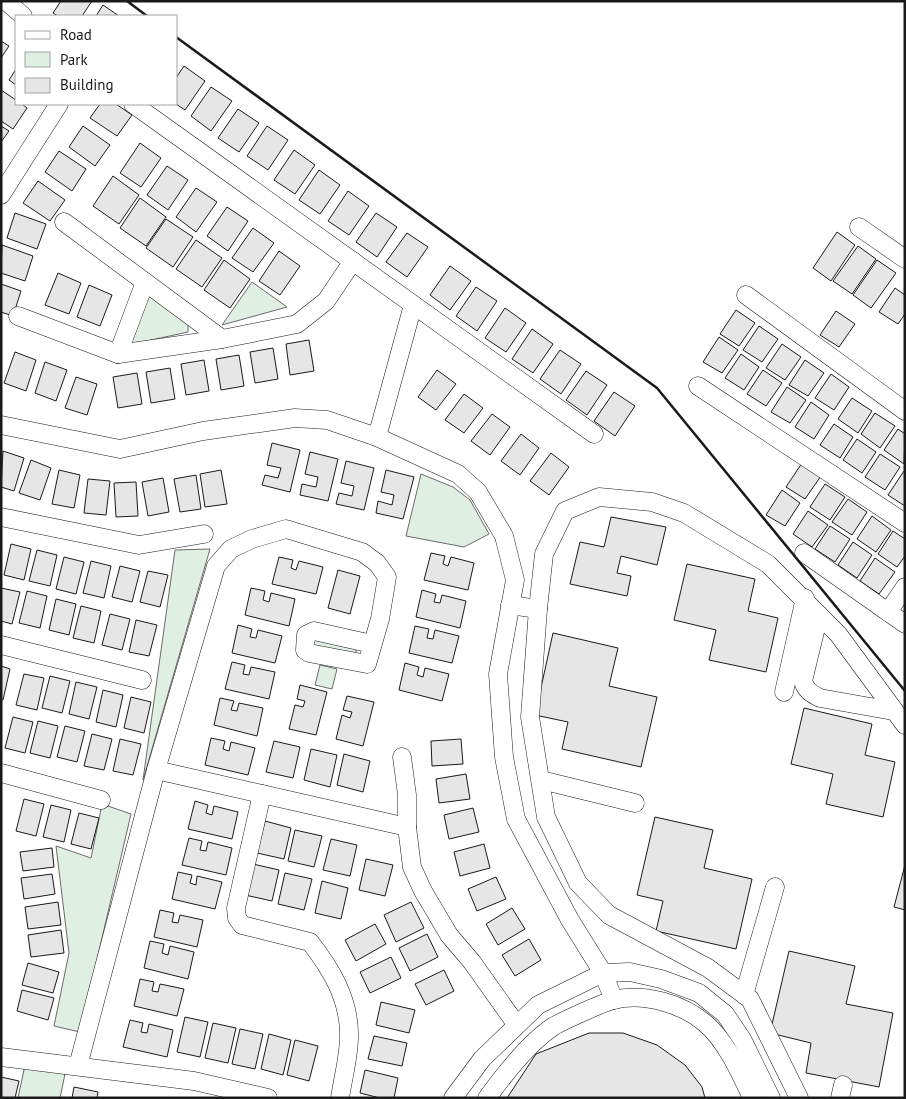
<svg xmlns="http://www.w3.org/2000/svg" width="906" height="1099" font-family="'PT Sans',sans-serif">
<style>
.green{fill:#e0efe3;stroke:#6a6a6a}
.building{fill:#e6e6e6;stroke:#1a1a1a}
.lines{fill:none;stroke-linecap:round;stroke-linejoin:round}
.minor-casing{stroke:#1a1a1a;stroke-width:19}
.minor{stroke:#fff;stroke-width:18}
.wall{stroke:#1a1a1a;stroke-width:2.5}
</style>
<rect width="100%" height="100%" fill="#fff"/>
<g class="green">
<path d="M252,282L287,307L222,325Z"/>
<path d="M150,295L188,324V332L133,344L127,341L145,297Z"/>
<path d="M421,474L453,487L470,500L489,534L464,547L406,536Z"/>
<path d="M210,549L143,780L175,550Z"/>
<path d="M319,637L356,646V652L350,655L315,647L313,641Z"/>
<path d="M320,665L337,669L332,689L315,685Z"/>
<path d="M102,804L131,814L80,1032L54,1026L69,953L56,846L91,858Z"/>
<path d="M25,1065L65,1074L60,1098H18Z"/>
</g>
<g class="building">
<path d="M61,1H92L82,16H58L53,13Z"/>
<path d="M103,5L119,16H96Z"/>
<path d="M1,41L9,46L1,58Z"/>
<path d="M184,66L205,81L185,110L176,104V78Z"/>
<path d="M16,69V85L9,80Z"/>
<path d="M211,87L232,101L211,131L191,116Z"/>
<path d="M1,90L16,100V104H22L27,108L13,129L1,121Z"/>
<path d="M100,104H116L132,115L117,136L90,118Z"/>
<path d="M238,109L259,123L239,152L218,138Z"/>
<path d="M1,126L9,131L1,142Z"/>
<path d="M83,126L110,145L95,166L69,147Z"/>
<path d="M267,126L288,140L268,170L247,156Z"/>
<path d="M140,143L161,158L141,187L120,173Z"/>
<path d="M294,150L315,165L295,194L274,180Z"/>
<path d="M59,151L86,169L72,191L45,172Z"/>
<path d="M167,166L188,180L168,210L147,195Z"/>
<path d="M319,170L340,185L320,214L299,200Z"/>
<path d="M113,176L139,195L119,224L93,206Z"/>
<path d="M38,181L65,200L50,221L23,203Z"/>
<path d="M196,188L217,202L196,232L176,217Z"/>
<path d="M348,191L369,206L349,235L328,221Z"/>
<path d="M140,198L166,217L146,246L120,228Z"/>
<path d="M227,207L248,221L228,251L207,236Z"/>
<path d="M15,213L46,224L37,249L7,238Z"/>
<path d="M376,213L397,227L377,257L356,242Z"/>
<path d="M166,219L193,237L173,267L146,248Z"/>
<path d="M253,228L274,243L253,272L232,258Z"/>
<path d="M837,232L855,245L831,281L813,268Z"/>
<path d="M407,233L428,247L407,277L386,262Z"/>
<path d="M196,240L222,258L202,287L176,269Z"/>
<path d="M2,245L33,256L25,281L1,273Z"/>
<path d="M858,246L876,259L852,294L833,281Z"/>
<path d="M279,251L300,266L280,295L259,281Z"/>
<path d="M224,260L250,279L230,308L204,290Z"/>
<path d="M877,260L896,273L871,308L853,295Z"/>
<path d="M450,266L471,281L450,310L430,295Z"/>
<path d="M58,273L81,283L69,314L45,305Z"/>
<path d="M1,284L21,291L13,316L1,312Z"/>
<path d="M89,285L112,295L100,326L77,317Z"/>
<path d="M476,287L497,301L477,331L456,316Z"/>
<path d="M895,288L905,295V314L898,324L879,312Z"/>
<path d="M505,308L526,323L506,352L485,338Z"/>
<path d="M736,310L755,323L739,346L720,334Z"/>
<path d="M836,311L855,324L839,347L820,335Z"/>
<path d="M759,326L778,339L762,362L743,350Z"/>
<path d="M532,329L553,344L533,373L512,359Z"/>
<path d="M719,337L738,350L722,373L703,362Z"/>
<path d="M309,340L314,371L290,375L286,344Z"/>
<path d="M782,344L801,357L785,380L766,368Z"/>
<path d="M273,348L278,379L255,383L250,352Z"/>
<path d="M560,350L581,364L561,394L540,379Z"/>
<path d="M15,352L36,360L26,391L4,383Z"/>
<path d="M741,354L759,367L744,390L725,378Z"/>
<path d="M239,355L244,386L221,390L216,359Z"/>
<path d="M204,360L209,391L186,395L181,364Z"/>
<path d="M805,360L824,373L808,396L789,385Z"/>
<path d="M45,362L67,370L56,401L35,393Z"/>
<path d="M170,368L175,399L151,403L146,372Z"/>
<path d="M437,370L456,384L436,410L418,397Z"/>
<path d="M763,370L782,383L766,406L747,394Z"/>
<path d="M586,371L607,385L587,415L566,400Z"/>
<path d="M137,373L142,404L118,408L113,377Z"/>
<path d="M831,374L849,387L834,410L815,398Z"/>
<path d="M76,377L97,384L87,415L65,408Z"/>
<path d="M787,387L806,400L790,423L771,412Z"/>
<path d="M614,392L635,406L615,436L594,421Z"/>
<path d="M464,394L483,408L464,433L445,420Z"/>
<path d="M852,398L872,411L858,433L838,419Z"/>
<path d="M811,402L829,415L814,439L795,427Z"/>
<path d="M875,413L895,426L880,448L861,434Z"/>
<path d="M492,414L510,427L490,455L471,441Z"/>
<path d="M834,424L853,437L840,458L820,445Z"/>
<path d="M898,429L905,434L904,464L884,450Z"/>
<path d="M521,434L539,448L520,475L501,461Z"/>
<path d="M857,439L876,452L862,473L843,460Z"/>
<path d="M272,443L300,450L290,492L262,485L265,475L278,478L281,468L267,465Z"/>
<path d="M3,451L24,458L14,491L1,487Z"/>
<path d="M310,452L338,459L328,501L300,495L302,484L316,487L318,477L305,474Z"/>
<path d="M551,453L569,467L549,495L530,481Z"/>
<path d="M880,454L900,467L885,490L865,477Z"/>
<path d="M31,460L51,468L40,500L19,493Z"/>
<path d="M346,461L374,468L364,510L336,504L339,493L352,496L354,486L341,483Z"/>
<path d="M802,463L821,476L805,499L786,487Z"/>
<path d="M59,470L80,475L74,508L52,504Z"/>
<path d="M221,470L227,504L205,507L200,474Z"/>
<path d="M386,470L414,477L403,519L376,513L378,501L392,505L394,495L381,492Z"/>
<path d="M904,471L905,472V506L888,495Z"/>
<path d="M196,475L201,509L180,512L174,479Z"/>
<path d="M163,478L169,512L148,516L142,482Z"/>
<path d="M88,479L110,481L106,515L84,513Z"/>
<path d="M136,482L138,516L116,517L114,483Z"/>
<path d="M825,484L845,497L830,520L810,507Z"/>
<path d="M782,490L800,503L785,526L766,515Z"/>
<path d="M848,499L867,512L852,535L832,522Z"/>
<path d="M808,511L828,525L812,547L793,534Z"/>
<path d="M872,516L891,530L876,552L857,539Z"/>
<path d="M611,517L666,527L657,565L621,556L617,573L631,576L627,596L570,584L580,542L604,547Z"/>
<path d="M830,526L850,539L835,562L815,549Z"/>
<path d="M893,531L905,539V556L897,567L878,554Z"/>
<path d="M853,542L872,555L857,578L838,565Z"/>
<path d="M11,544L31,549L24,580L4,575Z"/>
<path d="M37,550L57,555L50,586L29,581Z"/>
<path d="M431,553L445,556L443,564L448,566L451,557L474,563L468,590L424,580Z"/>
<path d="M64,557L84,562L76,594L56,589Z"/>
<path d="M279,557L293,560L291,568L296,570L299,561L323,567L316,594L272,584Z"/>
<path d="M875,558L895,572L879,594L860,581Z"/>
<path d="M91,561L111,566L104,598L83,593Z"/>
<path d="M687,564L755,579L748,611L778,618L766,672L709,660L716,630L674,620Z"/>
<path d="M120,566L140,571L132,602L112,597Z"/>
<path d="M338,570L360,576L350,614L328,608Z"/>
<path d="M148,571L168,575L160,607L140,602Z"/>
<path d="M1,588L20,592L12,624L1,621Z"/>
<path d="M251,588L265,591L263,600L269,602L271,593L295,599L289,626L245,615Z"/>
<path d="M422,590L436,594L434,602L440,603L442,595L466,601L460,628L416,617Z"/>
<path d="M27,591L47,596L40,628L19,623Z"/>
<path d="M56,599L76,604L69,635L49,630Z"/>
<path d="M81,606L101,611L94,643L73,638Z"/>
<path d="M110,614L130,619L122,650L102,645Z"/>
<path d="M136,620L157,625L149,656L129,652Z"/>
<path d="M238,625L252,629L250,637L256,638L258,630L282,636L275,663L232,653Z"/>
<path d="M415,626L429,629L427,638L433,639L435,630L459,636L452,663L409,653Z"/>
<path d="M553,633L618,648L609,686L657,697L641,767L562,749L568,722L535,715Z"/>
<path d="M232,662L245,665L243,674L249,675L251,667L275,672L269,699L225,689Z"/>
<path d="M405,663L419,667L417,675L423,677L425,668L449,674L442,701L399,690Z"/>
<path d="M1,666L10,669L3,700H1Z"/>
<path d="M24,674L44,678L37,710L16,705Z"/>
<path d="M50,676L70,681L62,713L42,708Z"/>
<path d="M76,682L97,687L89,719L69,714Z"/>
<path d="M300,685L327,692L316,735L289,729L295,705L303,707L305,701L297,699Z"/>
<path d="M103,690L123,695L116,727L96,722Z"/>
<path d="M347,696L374,702L363,746L336,739L342,715L350,718L352,712L343,710Z"/>
<path d="M131,697L151,702L144,733L124,728Z"/>
<path d="M220,698L234,701L231,710L237,711L239,703L263,708L257,736L214,725Z"/>
<path d="M804,708L872,724L865,755L895,762L883,817L826,804L833,774L791,764Z"/>
<path d="M13,717L33,722L25,753L5,748Z"/>
<path d="M38,721L58,726L50,758L30,753Z"/>
<path d="M65,726L85,731L77,762L57,757Z"/>
<path d="M92,734L112,739L104,770L84,766Z"/>
<path d="M211,738L225,741L223,749L229,751L231,742L255,748L248,775L205,765Z"/>
<path d="M120,739L141,744L133,775L113,771Z"/>
<path d="M461,739L463,764L432,766L431,741Z"/>
<path d="M274,741L300,747L293,778L266,772Z"/>
<path d="M311,749L337,755L330,787L304,780Z"/>
<path d="M344,754L370,761L363,792L337,785Z"/>
<path d="M466,774L470,799L439,803L436,779Z"/>
<path d="M24,799L44,804L36,836L16,831Z"/>
<path d="M195,801L208,805L206,813L212,815L214,806L238,812L232,839L188,829Z"/>
<path d="M51,805L71,810L64,842L43,837Z"/>
<path d="M473,808L479,832L449,839L444,815Z"/>
<path d="M79,813L99,818L91,849L71,844Z"/>
<path d="M655,817L713,830L704,868L752,879L736,949L656,931L663,901L637,895Z"/>
<path d="M265,821L291,828L284,859L257,853Z"/>
<path d="M295,830L322,836L314,867L288,861Z"/>
<path d="M189,838L202,841L200,850L206,851L208,842L232,848L226,875L182,865Z"/>
<path d="M331,839L357,845L350,876L323,870Z"/>
<path d="M484,844L490,868L460,876L454,852Z"/>
<path d="M52,848L54,867L23,871L20,852Z"/>
<path d="M366,859L393,865L385,896L359,890Z"/>
<path d="M253,864L279,870L272,901L245,895Z"/>
<path d="M905,865V910L894,907Z"/>
<path d="M178,872L192,875L190,883L196,885L197,876L222,882L215,909L172,899Z"/>
<path d="M285,873L312,879L304,910L278,904Z"/>
<path d="M52,874L55,894L24,899L21,878Z"/>
<path d="M496,877L506,899L477,911L468,889Z"/>
<path d="M322,881L348,888L341,919L315,913Z"/>
<path d="M58,902L61,925L28,929L25,907Z"/>
<path d="M411,902L424,928L396,942L384,915Z"/>
<path d="M512,908L525,929L498,945L486,924Z"/>
<path d="M160,910L174,913L172,922L178,923L180,915L203,920L197,947L154,937Z"/>
<path d="M375,924L386,944L356,961L345,940Z"/>
<path d="M61,930L64,953L31,957L28,935Z"/>
<path d="M427,934L438,957L410,971L399,948Z"/>
<path d="M529,939L541,960L515,976L502,955Z"/>
<path d="M150,941L164,944L162,953L168,955L170,946L194,952L188,979L144,968Z"/>
<path d="M789,951L855,966L846,1004L893,1013L879,1087L806,1073L811,1043L770,1033Z"/>
<path d="M391,957L401,978L370,993L360,972Z"/>
<path d="M28,963L59,972L53,993L22,985Z"/>
<path d="M444,970L454,991L426,1005L415,984Z"/>
<path d="M140,979L154,982L152,991L158,992L160,984L184,989L177,1016L134,1006Z"/>
<path d="M22,990L54,998L48,1020L17,1011Z"/>
<path d="M381,1002L415,1010L409,1033L376,1025Z"/>
<path d="M185,1017L208,1022L200,1057L177,1052Z"/>
<path d="M130,1020L143,1023L141,1032L147,1033L149,1024L173,1030L167,1057L123,1047Z"/>
<path d="M213,1023L236,1028L228,1063L205,1058Z"/>
<path d="M240,1029L263,1034L255,1069L232,1064Z"/>
<path d="M589,1033H623L657,1045L685,1065L702,1087L705,1098H507L536,1054Z"/>
<path d="M269,1034L291,1040L283,1075L261,1069Z"/>
<path d="M374,1036L407,1043L402,1066L368,1059Z"/>
<path d="M295,1040L318,1046L309,1081L287,1075Z"/>
<path d="M365,1070L398,1078L394,1098H380L360,1093Z"/>
<path d="M1,1077L19,1081L15,1098H1Z"/>
<path d="M74,1087L98,1092L97,1098H72Z"/>
</g>
<g class="lines">
<defs>
<g id="minor">
<path d="M6,1L23,16"/>
<path d="M133,104L594,434"/>
<path d="M1,195L59,104"/>
<path d="M64,222L222,339"/>
<path d="M859,227L905,259"/>
<path d="M746,295L905,411"/>
<path d="M18,316L118,354L222,339L297,324L326,301L353,261"/>
<path d="M118,354L145,282"/>
<path d="M698,386L905,523"/>
<path d="M1,425L120,449L203,431L295,418L327,420L377,437L458,474L478,492L504,536L515,580L498,674L504,757L516,819L570,920L603,973L614,1000"/>
<path d="M377,437L413,305"/>
<path d="M1,517L139,545L204,534"/>
<path d="M804,553L905,624"/>
<path d="M510,605L538,609L544,554L565,511L599,497L652,502L684,513L768,564L838,634L905,725"/>
<path d="M538,609L530,717L546,817L578,883L609,915L708,968L750,999L799,1098"/>
<path d="M888,612L905,587"/>
<path d="M819,615L803,681C806,691 811,693 820,698L893,711"/>
<path d="M1,645L142,680"/>
<path d="M784,692L805,598"/>
<path d="M156,770L407,827V795L402,757"/>
<path d="M1,773L101,800"/>
<path d="M541,780L635,803"/>
<path d="M262,794L236,908L237,918L242,925L310,942C331,969 348,997 349,1032C350,1053 343,1077 340,1098"/>
<path d="M407,827L412,867L423,891L449,935L472,962L516,1024"/>
<path d="M744,995L775,887"/>
<path d="M1,1057L194,1081L268,1098"/>
<path d="M78,1066L156,770L216,566L231,549L252,539L286,529L362,552L377,563L387,577L380,619L367,664L309,653L305,650L306,635L314,631L372,644"/>
<path d="M453,1098L482,1059L538,1005L603,973L630,972L661,979L699,993L725,1014L742,1039L771,1098"/>
<path d="M487,1098C503,1076 531,1041 554,1026C567,1019 600,1004 613,1000C644,992 683,1004 706,1024C726,1041 741,1074 752,1098"/>
<path d="M840,1098L843,1085"/>
</g>
</defs>
<use href="#minor" class="minor-casing"/>
<use href="#minor" class="minor"/>
<g class="wall">
<path d="M127,1L147,16"/>
<path d="M176,37L657,388L905,691"/>
</g>
</g>
<rect width="906" height="1099" fill="none" stroke="#1a1a1a" stroke-width="5"/>
<rect x="15" y="15" width="162" height="90" fill="#ffffff" stroke="#a3a3a3"/>
<rect x="25" y="31" width="25" height="8" fill="#ffffff" stroke="#a3a3a3"/>
<text x="60" y="40" font-size="15" fill="#1a1a1a">Road</text>
<rect x="25" y="52" width="25" height="15" fill="#e0efe3" stroke="#a3a3a3"/>
<text x="60" y="65" font-size="15" fill="#1a1a1a">Park</text>
<rect x="25" y="78" width="25" height="15" fill="#e6e6e6" stroke="#a3a3a3"/>
<text x="60" y="90" font-size="15" fill="#1a1a1a">Building</text>
</svg>
